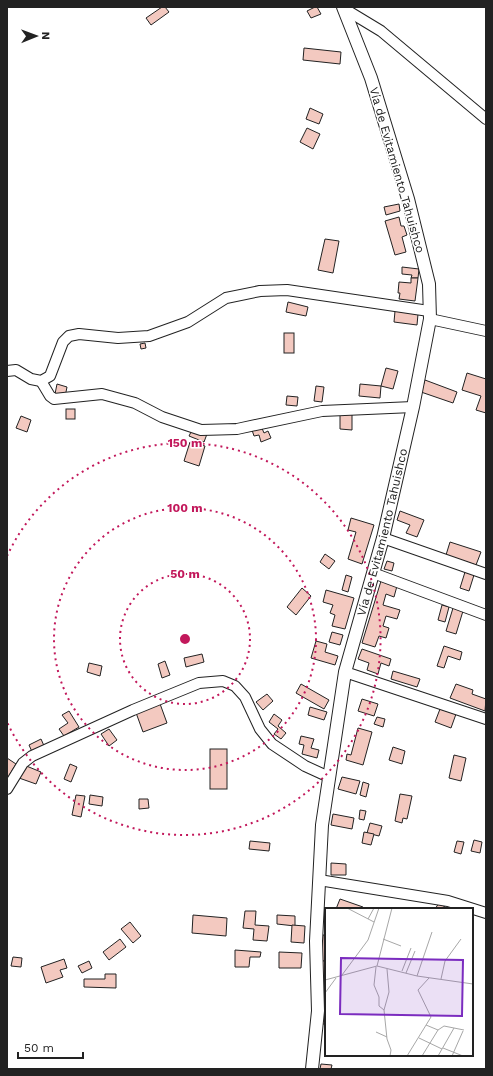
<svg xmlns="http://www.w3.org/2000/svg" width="493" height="1076" font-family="'Work Sans',sans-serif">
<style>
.building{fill:#f3c9c0;stroke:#222}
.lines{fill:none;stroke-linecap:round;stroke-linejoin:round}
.minor-casing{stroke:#222;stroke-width:12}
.major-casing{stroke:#222;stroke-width:14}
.minor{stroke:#fff;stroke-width:10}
.major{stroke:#fff;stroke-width:12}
.ring{fill:none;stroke:#c2185b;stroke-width:2;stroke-dasharray:2 4}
.labels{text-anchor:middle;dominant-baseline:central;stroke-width:3;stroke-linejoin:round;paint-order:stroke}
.street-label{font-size:12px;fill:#222;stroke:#fff}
.inset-road{fill:none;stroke:#a7a7a7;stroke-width:1}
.view{fill:#7b2cbf;fill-opacity:0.15;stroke:#7b2cbf;stroke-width:2}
.inset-edge{fill:none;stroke:#222;stroke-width:2}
.centre{fill:#c2185b;stroke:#fff;stroke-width:2}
.ring-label{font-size:12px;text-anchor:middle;font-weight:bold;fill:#c2185b;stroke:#fff;stroke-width:3;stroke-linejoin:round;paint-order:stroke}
</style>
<rect width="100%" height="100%" fill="#fff"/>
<g class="building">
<path d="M162,7H165L169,12L151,25L146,18Z"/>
<path d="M315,7H317L321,14L311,18L307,11Z"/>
<path d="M304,48L341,52L340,64L303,60Z"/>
<path d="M310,108L323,114L319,124L306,119Z"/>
<path d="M307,128L320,134L313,149L300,142Z"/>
<path d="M399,204L400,211L386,215L384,207Z"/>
<path d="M399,217L401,226H404L407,235L402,237L406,252L395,255L385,221Z"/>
<path d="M325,239L339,241L333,273L318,270Z"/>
<path d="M402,267L419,269L418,278H411L412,275L402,274Z"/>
<path d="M411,278H418L415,301L399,299L400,293H398L399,282L411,283Z"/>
<path d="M288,302L308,307L306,316L286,312Z"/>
<path d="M395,311L418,314L417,325L394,322Z"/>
<rect x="284" y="333" width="10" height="20"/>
<path d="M145,343L146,348L141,349L140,344Z"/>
<path d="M386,368L398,371L393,389L381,386Z"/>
<path d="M467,373L486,379V413L476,410L481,396L462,390Z"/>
<path d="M425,380L457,392L453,403L421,392Z"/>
<path d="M57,384L67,387L65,397L55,394Z"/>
<path d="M360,384L381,386L380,398L359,396Z"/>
<path d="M316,386L324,387L322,402L314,401Z"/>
<path d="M287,396L298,397L297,406L286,405Z"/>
<rect x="66" y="409" width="9" height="10"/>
<path d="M340,413L352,414V430L340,429Z"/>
<path d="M21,416L31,420L27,432L16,428Z"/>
<path d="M261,426L264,433L268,431L271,438L261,442L259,435L254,436L252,430Z"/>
<path d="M193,428L207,434L204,442L189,436Z"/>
<path d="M190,442L205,446L199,466L184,461Z"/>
<path d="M400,511L424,520L417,537L406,533L410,525L397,520Z"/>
<path d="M351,518L374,525L362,564L348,559L356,532L348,530Z"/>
<path d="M450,542L481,552L476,565L446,555Z"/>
<path d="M325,554L335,561L329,569L320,562Z"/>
<path d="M387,561L394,563L392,571L384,569Z"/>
<path d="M465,572L474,575L469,591L460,588Z"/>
<path d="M346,575L352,577L348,592L342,590Z"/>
<path d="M381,581L397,586L394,597L386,594L383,605L400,610L397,619L386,616L383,626L389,628L386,638L379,636L375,647L362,643Z"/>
<path d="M302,588L311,596L296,615L287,607Z"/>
<path d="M326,590L354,598L345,629L332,626L335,615L330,613L333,605L323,602Z"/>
<path d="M442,605L449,607L445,622L438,620Z"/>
<path d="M453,608L463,611L456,634L446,631Z"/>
<path d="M332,632L343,635L340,645L329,642Z"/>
<path d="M316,641L327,644L325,652L338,656L335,665L311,658Z"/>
<path d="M444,646L462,652L460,660L448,656L444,668L437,666Z"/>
<path d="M362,649L391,659L389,666L381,663L378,674L367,670L369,663L358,659Z"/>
<path d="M202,654L204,662L186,667L184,658Z"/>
<path d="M165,661L170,675L162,678L158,664Z"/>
<path d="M89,663L102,666L100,676L87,672Z"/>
<path d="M393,671L420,679L417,687L391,679Z"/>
<path d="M301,684L329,700L324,709L296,693Z"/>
<path d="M456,684L473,690L472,694L486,699L485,711L450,698Z"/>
<path d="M267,694L273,701L263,710L256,702Z"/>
<path d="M362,699L378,704L374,716L358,711Z"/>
<path d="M159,701L167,723L143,732L135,710Z"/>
<path d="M310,707L327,712L324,720L308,715Z"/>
<path d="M440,709L456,714L451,728L435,722Z"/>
<path d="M69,711L79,727L64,736L59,729L68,723L62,715Z"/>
<path d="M274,714L282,720L278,726L286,733L281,739L274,734L278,729L269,722Z"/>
<path d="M377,717L385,719L383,727L374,724Z"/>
<path d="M358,728L372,732L363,765L346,760L347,754L351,755Z"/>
<path d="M109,729L117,740L109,746L101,734Z"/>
<path d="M301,736L314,739L311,748L319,750L317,758L302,754L304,745L299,744Z"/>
<path d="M41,739L45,748L33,754L29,745Z"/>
<path d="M393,747L405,751L402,764L389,760Z"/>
<rect x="210" y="749" width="17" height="40"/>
<path d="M454,755L466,758L461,781L449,778Z"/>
<path d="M7,758L16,764L10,774L15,777L7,788Z"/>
<path d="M70,764L77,767L71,782L64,779Z"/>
<path d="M24,765L41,772L36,784L19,778Z"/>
<path d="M342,777L360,781L356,794L338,789Z"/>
<path d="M363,782L369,784L366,797L360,795Z"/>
<path d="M400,794L412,796L407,819L403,818L402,823L395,821Z"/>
<path d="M76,795L85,796L81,817L72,815Z"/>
<path d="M90,795L103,797L102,806L89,804Z"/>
<path d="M139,799H148L149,808L139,809Z"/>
<path d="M360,810L366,811L364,820L359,819Z"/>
<path d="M333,814L354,818L352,829L331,825Z"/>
<path d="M370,823L382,826L379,836L367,833Z"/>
<path d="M364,832L374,834L371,845L362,843Z"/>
<path d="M474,840L482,842L480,853L471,851Z"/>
<path d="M250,841L270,843L269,851L249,849Z"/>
<path d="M457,841L464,842L461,854L454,852Z"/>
<path d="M331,863L346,864V875H331Z"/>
<path d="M340,899L363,907L362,909H336Z"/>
<path d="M439,903L448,909H435Z"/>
<path d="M245,911H256L255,925L269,926L267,941L253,940L254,929L243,928Z"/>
<path d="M193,915L227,918L226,936L192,933Z"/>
<path d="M277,915L295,916V926L277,924Z"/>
<path d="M130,922L141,936L133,943L121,929Z"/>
<path d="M292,925L305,926L304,943L291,942Z"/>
<path d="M323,935H326V961H322Z"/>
<path d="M120,939L126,947L109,960L103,952Z"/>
<path d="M235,950L261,952L260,957H250L249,967H235Z"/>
<path d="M279,952L302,953L301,968H279Z"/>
<path d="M13,957L22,958L21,967L11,966Z"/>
<path d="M64,959L67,968L60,970L63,977L46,983L41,967Z"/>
<path d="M89,961L92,968L82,973L78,966Z"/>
<path d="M322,961H326V999H321Z"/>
<path d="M105,974H116V988L84,987V979H105Z"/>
<path d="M321,1013H326V1024H320Z"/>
<path d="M321,1064L332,1065L331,1069H320Z"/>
</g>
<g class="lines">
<defs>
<g id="minor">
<path d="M343,8L381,31L486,119"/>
<path d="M430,319L486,331"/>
<path d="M7,371L16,370L31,379L41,381L50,376L63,342L69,336L79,334L118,338L149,336L188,322L226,298L260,291L287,290L429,311"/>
<path d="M41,381L50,396L54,399L102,394L135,403L162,417L201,430L237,429L322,411L413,407"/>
<path d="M383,538L486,574"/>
<path d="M373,573L486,615"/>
<path d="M345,672L486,719"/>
<path d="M7,789L23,763L32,756L133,710L199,683L223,681L235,686L245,697L260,729L272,744L305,766L329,777"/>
<path d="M319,880L448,901L486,913"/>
</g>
<g id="major">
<path id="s1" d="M312,1069L318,1011L316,941L322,825L330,772L345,672L383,538L413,407L430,319L429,284L408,199L371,78L343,7"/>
</g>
</defs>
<use href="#minor" class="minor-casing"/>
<use href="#major" class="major-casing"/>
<use href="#minor" class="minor"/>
<use href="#major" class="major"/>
</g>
<g class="ring">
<circle cx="185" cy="639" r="65"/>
<circle cx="185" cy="639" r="131"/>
<path d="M7 556A196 196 0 1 1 7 722"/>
</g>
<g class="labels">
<g class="street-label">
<text transform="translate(397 170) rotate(74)">Vía de Evitamiento Tahuishco</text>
<text stroke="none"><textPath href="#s1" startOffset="544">Vía de Evitamiento Tahuishco</textPath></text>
</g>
</g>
<g transform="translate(325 908)">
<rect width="148" height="148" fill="#fff"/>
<path class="inset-road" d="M22,0L49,14M43,11L49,0M58,31L76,38M52,58L67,0M51,59L49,77L54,89V98L59,102L62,131L66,142L65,148M77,63L86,40M81,65L90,43M17,67L43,32L54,0M92,68L107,24M116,71L120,53L136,31M0,72L52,58L92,68L148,76M0,85L11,70M59,102L64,84L62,61M101,117L113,122M51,124L62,129M94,130L117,141M118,140L138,148M82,148L106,109L93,82L104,70M97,148L113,122L119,118L139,122M113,148L129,120M127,148L138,123"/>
<path class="view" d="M16,50L138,52L137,108L15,106Z"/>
<rect width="148" height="148" class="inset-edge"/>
</g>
<circle cx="185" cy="639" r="6" class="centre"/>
<g class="ring-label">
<text x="185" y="447">150 m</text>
<text x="185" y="512">100 m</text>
<text x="185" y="578">50 m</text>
</g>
<rect width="493" height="1076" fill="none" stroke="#222222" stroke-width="16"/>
<g transform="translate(36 36) rotate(89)" stroke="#ffffff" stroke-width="3" paint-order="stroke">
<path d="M0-3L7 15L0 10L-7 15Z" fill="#222222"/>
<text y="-6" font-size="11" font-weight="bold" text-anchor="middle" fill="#222222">N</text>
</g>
<path d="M18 1052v6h65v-6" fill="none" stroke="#222222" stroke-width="2"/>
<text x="24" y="1052" font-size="12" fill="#222222" stroke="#ffffff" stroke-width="3" paint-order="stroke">50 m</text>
</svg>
